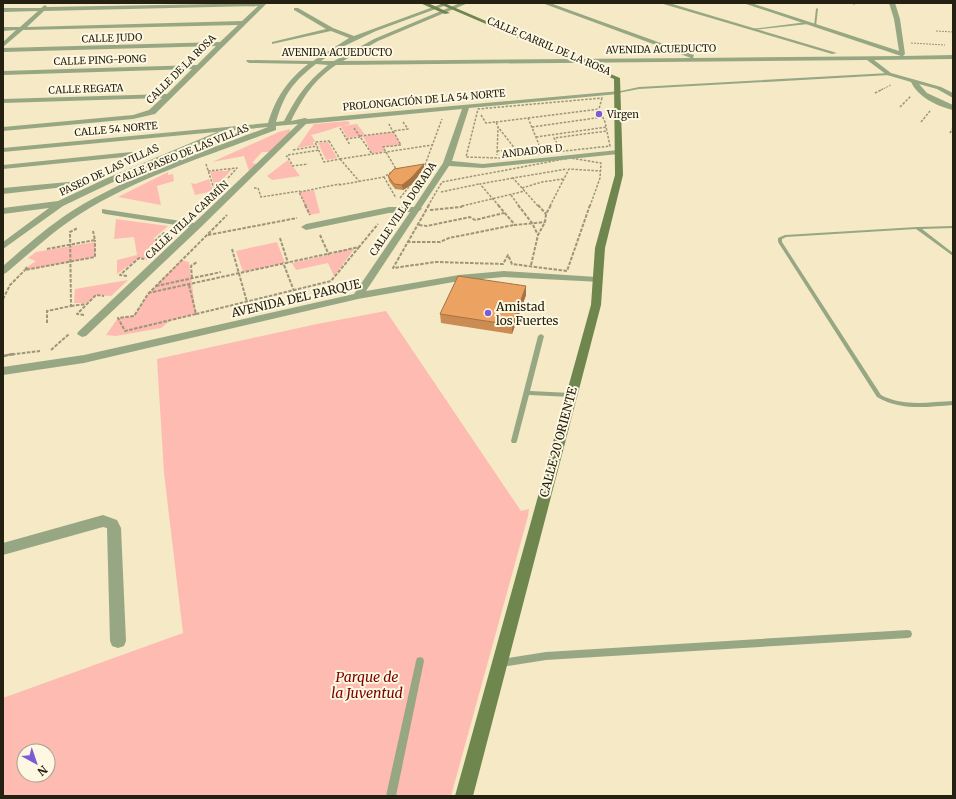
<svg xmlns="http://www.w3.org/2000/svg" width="956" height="799" font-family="Merriweather,serif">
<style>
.green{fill:#fdbbb1;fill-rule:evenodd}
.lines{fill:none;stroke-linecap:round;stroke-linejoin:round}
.path-far3{stroke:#9d9579;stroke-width:1;stroke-dasharray:2 1;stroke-linecap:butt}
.path-far2{stroke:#9d9579;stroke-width:1.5;stroke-dasharray:2.5 1.5;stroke-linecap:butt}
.path-far1{stroke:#9d9579;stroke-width:2;stroke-dasharray:3.5 1.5;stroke-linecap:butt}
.path{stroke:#9d9579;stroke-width:2.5;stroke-dasharray:4.5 2;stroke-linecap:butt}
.lane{fill:#98a783;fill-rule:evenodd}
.street{fill:#98a783;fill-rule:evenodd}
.secondary{fill:#70864f;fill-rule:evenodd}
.wall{fill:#cb8c53}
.shaded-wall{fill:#a57244}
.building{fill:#eca361;stroke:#a57244}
.poi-dot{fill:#7c5cd6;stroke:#fef8e2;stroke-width:1.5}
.labels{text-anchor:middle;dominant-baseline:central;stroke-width:4;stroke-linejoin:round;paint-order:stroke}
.far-street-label{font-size:10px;fill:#242012;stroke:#fef8e2}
.far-poi-label{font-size:10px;fill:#242012;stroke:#fef8e2;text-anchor:start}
.street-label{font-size:12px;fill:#242012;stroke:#fef8e2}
.poi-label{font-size:12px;fill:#242012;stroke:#fef8e2;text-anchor:start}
.near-park-label{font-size:14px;font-style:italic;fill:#790000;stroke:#fef8e2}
</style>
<rect width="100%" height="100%" fill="#f5eac5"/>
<g class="green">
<path d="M348,121L350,124L342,126L357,124L365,135L347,138L341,126C330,129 321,133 311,135L315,141L313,142L314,145L297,148L314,124Z"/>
<path d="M290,129L289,141L271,152H262L252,163L258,164L249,171L244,156L212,162L279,132Z"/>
<path d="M393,132L401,145L383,147L385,151L372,154L363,136Z"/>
<path d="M328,142L337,158L326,160L318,143Z"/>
<path d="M288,160L300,176L272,180L267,176Z"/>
<path d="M228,169H232L215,188L210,171H227Z"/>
<path d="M168,172V175L173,174L174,181L157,186L161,205L118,197Z"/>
<path d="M209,179L213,191L195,195L191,183L195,184Z"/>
<path d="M314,190L320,213L309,215L299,192Z"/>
<path d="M116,219L168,226L153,239L166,243L147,260L139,258L117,274V260L137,255L134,237L114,239Z"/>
<path d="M95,242V257L27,270L26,268L36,261L28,258L36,252Z"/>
<path d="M277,242L285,263L243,272L236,251Z"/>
<path d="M355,248L334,276L328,263L296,270L292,263L333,254L338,251Z"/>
<path d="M181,260L189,262L196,314L171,320L161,328L116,336L106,335L118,318L134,316L149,293Z"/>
<path d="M128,280L111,296L96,295L88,303H74L75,289Z"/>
<path d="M386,311L521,511L529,509L528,516L451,796H3V698L183,633L164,473L157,359L317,324ZM24,751H48V775H24Z"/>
</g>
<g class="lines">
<g class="path-far3">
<path d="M854,3V5"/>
<path d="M936,31L953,32"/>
<path d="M911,43L945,45"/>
<path d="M881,90L891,85"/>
</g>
<g class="path-far2">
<path d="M875,93L883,89"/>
<path d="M602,98L599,109L605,122L610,146L501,158L466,157L478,109Z"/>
<path d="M900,107L911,96"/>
<path d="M481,115L486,123L496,122L498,127L497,155"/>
<path d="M528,118L599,109"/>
<path d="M496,122L528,118L540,147L516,150L498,127"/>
<path d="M921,122L930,111"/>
<path d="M532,127L603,117"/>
<path d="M340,128L350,145"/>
<path d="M354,128L372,154"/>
<path d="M950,133L953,128"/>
<path d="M360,136L393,132L389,124"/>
<path d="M536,137L607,127"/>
<path d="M346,139L360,137"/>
<path d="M329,141L340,159L324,162L315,142Z"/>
<path d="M540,147L558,145L554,138L607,131"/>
<path d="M293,150L317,146"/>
<path d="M497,151L516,150"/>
<path d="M288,155L319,150"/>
<path d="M286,157L287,156L293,166L308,164"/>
<path d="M340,159L359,181"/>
<path d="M340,159L432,145"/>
<path d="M206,164L215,192"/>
<path d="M421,166L425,165L442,119"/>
<path d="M399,169H396L383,147L401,145L393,131L408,129L403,122"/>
<path d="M208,171L237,168L228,178"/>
<path d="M384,177L396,198"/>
<path d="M339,185L384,177L396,169"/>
<path d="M254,188H258L261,197L300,191"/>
<path d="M522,188L542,182L563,179"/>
<path d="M441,192L479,184"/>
<path d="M511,195L519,206"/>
<path d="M400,198L419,174"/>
<path d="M306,206L299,192L340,184"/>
<path d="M428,206L442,182L570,158L601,163L600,178L590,206"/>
<path d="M462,206L525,191"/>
<path d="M499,206L480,184L513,178"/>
<path d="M538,206L513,178L567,169"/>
<path d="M550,206L569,169L601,171"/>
</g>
<g class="path-far1">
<path d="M305,205L310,215"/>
<path d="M429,205L393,268L436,262L503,264L508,255L512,264L567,271L590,205"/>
<path d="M498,205L515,225L545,222"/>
<path d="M518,205L532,223L538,235"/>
<path d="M538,205L546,214"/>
<path d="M430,210L461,207L464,205"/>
<path d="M419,225L427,226L470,217L475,220L504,213"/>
<path d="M208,235L297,218"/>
<path d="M320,235L329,255"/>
<path d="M280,238L288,263"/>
<path d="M163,241L156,240L165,232"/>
<path d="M407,242H440L449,238L514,225"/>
<path d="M47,249L95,240L93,231"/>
<path d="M232,249L247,302"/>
<path d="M284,265L294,291"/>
<path d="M531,265L538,235L545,222L546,214L551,205"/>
<path d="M27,267L25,270L95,257V240"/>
<path d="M127,276L120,275L139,258L144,259"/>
<path d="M192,278L191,266L197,262"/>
<path d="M189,285L196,314L125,331L118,318L134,316L148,294L227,215"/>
<path d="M156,286L221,272"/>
<path d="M148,293L359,247L378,224"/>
<path d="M3,299L10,285L25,270"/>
<path d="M71,306L86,304"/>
<path d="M196,314L331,281L359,247"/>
<path d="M84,315L77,314L96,295L104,296"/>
<path d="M47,323V311L71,306L70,232L76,229L75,227"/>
<path d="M51,350L69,334"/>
<path d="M7,355L40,351"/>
</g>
<path class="path" d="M3,356L14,354"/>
<g class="lane">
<path d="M817,8L818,9L816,26L815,27L814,26L816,9Z"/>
<path d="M807,22L808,24L752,30L751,29Z"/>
<path d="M889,73L891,74L890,75L639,89L618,93L616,92L639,87Z"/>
<path d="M953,226V228L922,229L953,253V256L916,229L786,237L782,239V242L881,395C903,407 929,402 953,401V405C927,407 901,411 877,397L778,242V238L785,235L917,227Z"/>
<path d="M541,334L544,336L530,391L571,393L574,395L571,397L529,395L517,441L516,443H512L511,441L538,336Z"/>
<path d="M908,630L911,631L912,634L911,637L908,638L546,660L501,667L498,666L497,663L498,660L501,659L546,652Z"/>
<path d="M420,657L423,658L424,661L396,796H386L416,661L417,658Z"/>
</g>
<g class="street">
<path d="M267,3L155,114L133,119L3,131V127L133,115L149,110L162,98L3,103V99L167,94L192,69L3,75V71L197,65L216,46L3,52V48L220,42L238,25L23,30L3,47V42L16,30L3,31V27H20L38,11L3,12V8H41L45,5L47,7ZM258,6L242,21L27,27L44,11Z"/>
<path d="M444,3H452L376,31L340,48L321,61H334L374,39L460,3H468L378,41L343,61L691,58L542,3H550L694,55L693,58L901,56L743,3H751L899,51L894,19L889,3H895L900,19L905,54L903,56L953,55V59L874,60L891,73L941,87L953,93V98L937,89L919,84L927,93L953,105V110C937,106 919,98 911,82L887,75L867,60L336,65C314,80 303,97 291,121L305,118L308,119L620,91L621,92L618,94L469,108L452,161L483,164L618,150L622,152L618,154L483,168L449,166L421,208L422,209L419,211L366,291L459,275L504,271L597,277L602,280L601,282L504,277L459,281L358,299L84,363L3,375V367L84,355L354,294L410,212L389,213L306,230L301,227L306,224L389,207H414L443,163L462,109L306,124L200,228L86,336L82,337L77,334L78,332L189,227L105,214L102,213V209L194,223L298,124L276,126V130C210,155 140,176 80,214C53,231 30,253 6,273L3,274V266C25,247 47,227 72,211C131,174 204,152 268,127L3,152V148L268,123C276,97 287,81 308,64L249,63L246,61L247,60L313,61L349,38L331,31L272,44V42L326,29L294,10V8H298L333,28L354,36ZM316,64L328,65C305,84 298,95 284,121L276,122C284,94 293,82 316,64Z"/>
<path d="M660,3H669L837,53L832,54Z"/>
<path d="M217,132L224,134L111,183L63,206L3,249V242L49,208L3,214V208L58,201L105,179Z"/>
<path d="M131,152H134V156L3,169V165Z"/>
<path d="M79,181L83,183L82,185L3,194V188Z"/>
<path d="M103,515L117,520L121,528L126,641L124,646L118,648L112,646L110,641L107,528L103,527L3,555V543Z"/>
</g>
<g class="secondary">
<path d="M420,3H428L450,13L445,14Z"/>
<path d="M437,3H444L620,78L623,175L605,248L601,305L473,796H455L591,305L595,248L615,175L614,79Z"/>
</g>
</g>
<g class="wall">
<path d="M424,169L411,185L403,190L395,189L389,181L388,176Z"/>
<path d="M526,286V295L512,334L441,323L440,314Z"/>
</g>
<g class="shaded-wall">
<path d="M424,164V169L411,185L403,190L402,185Z"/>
<path d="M526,286V295L512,334V325Z"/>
</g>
<g class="building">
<path d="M424,164L410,179L402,185L394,184L388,176L394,169Z"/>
<path d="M458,276L526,286L512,325L440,314Z"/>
</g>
<g class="poi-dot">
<circle cx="599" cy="114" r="4"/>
<circle cx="488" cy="313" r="4"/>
</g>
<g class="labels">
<g class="far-street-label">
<text transform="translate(112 38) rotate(-2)">CALLE JUDO</text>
<text transform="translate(549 46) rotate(23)">CALLE CARRIL DE LA ROSA</text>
<text transform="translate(661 49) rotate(-1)">AVENIDA ACUEDUCTO</text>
<text x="337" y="52">AVENIDA ACUEDUCTO</text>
<text transform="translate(100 60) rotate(-2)">CALLE PING-PONG</text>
<text transform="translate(181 69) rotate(-45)">CALLE DE LA ROSA</text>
<text transform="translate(86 89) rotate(-2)">CALLE REGATA</text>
<text transform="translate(424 100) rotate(-5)">PROLONGACIÓN DE LA 54 NORTE</text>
<text transform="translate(116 129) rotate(-5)">CALLE 54 NORTE</text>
<text transform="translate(532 151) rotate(-6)">ANDADOR D</text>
<text transform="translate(182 154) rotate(-22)">CALLE PASEO DE LAS VILLAS</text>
<text transform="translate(109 170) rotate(-25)">PASEO DE LAS VILLAS</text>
<text transform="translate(403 209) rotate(-56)">CALLE VILLA DORADA</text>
<text transform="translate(187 220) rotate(-43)">CALLE VILLA CARMÍN</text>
</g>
<g class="far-poi-label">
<text x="607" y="114">Virgen</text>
</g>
<g class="street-label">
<text transform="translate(296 298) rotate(-13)">AVENIDA DEL PARQUE</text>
<text transform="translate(558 442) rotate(-75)">CALLE 20 ORIENTE</text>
</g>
<g class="poi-label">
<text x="496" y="306">Amistad<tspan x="496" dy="14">los Fuertes</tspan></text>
</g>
<g class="near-park-label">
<text x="367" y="677">Parque de<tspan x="367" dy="16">la Juventud</tspan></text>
</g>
</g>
<rect width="956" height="799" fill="none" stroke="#242012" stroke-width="8"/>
<g transform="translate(36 763) rotate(140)"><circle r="19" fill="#fef8e2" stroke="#a7a28f"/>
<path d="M0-3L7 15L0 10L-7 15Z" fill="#7c5cd6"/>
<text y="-6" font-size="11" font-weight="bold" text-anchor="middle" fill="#242012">N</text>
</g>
</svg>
